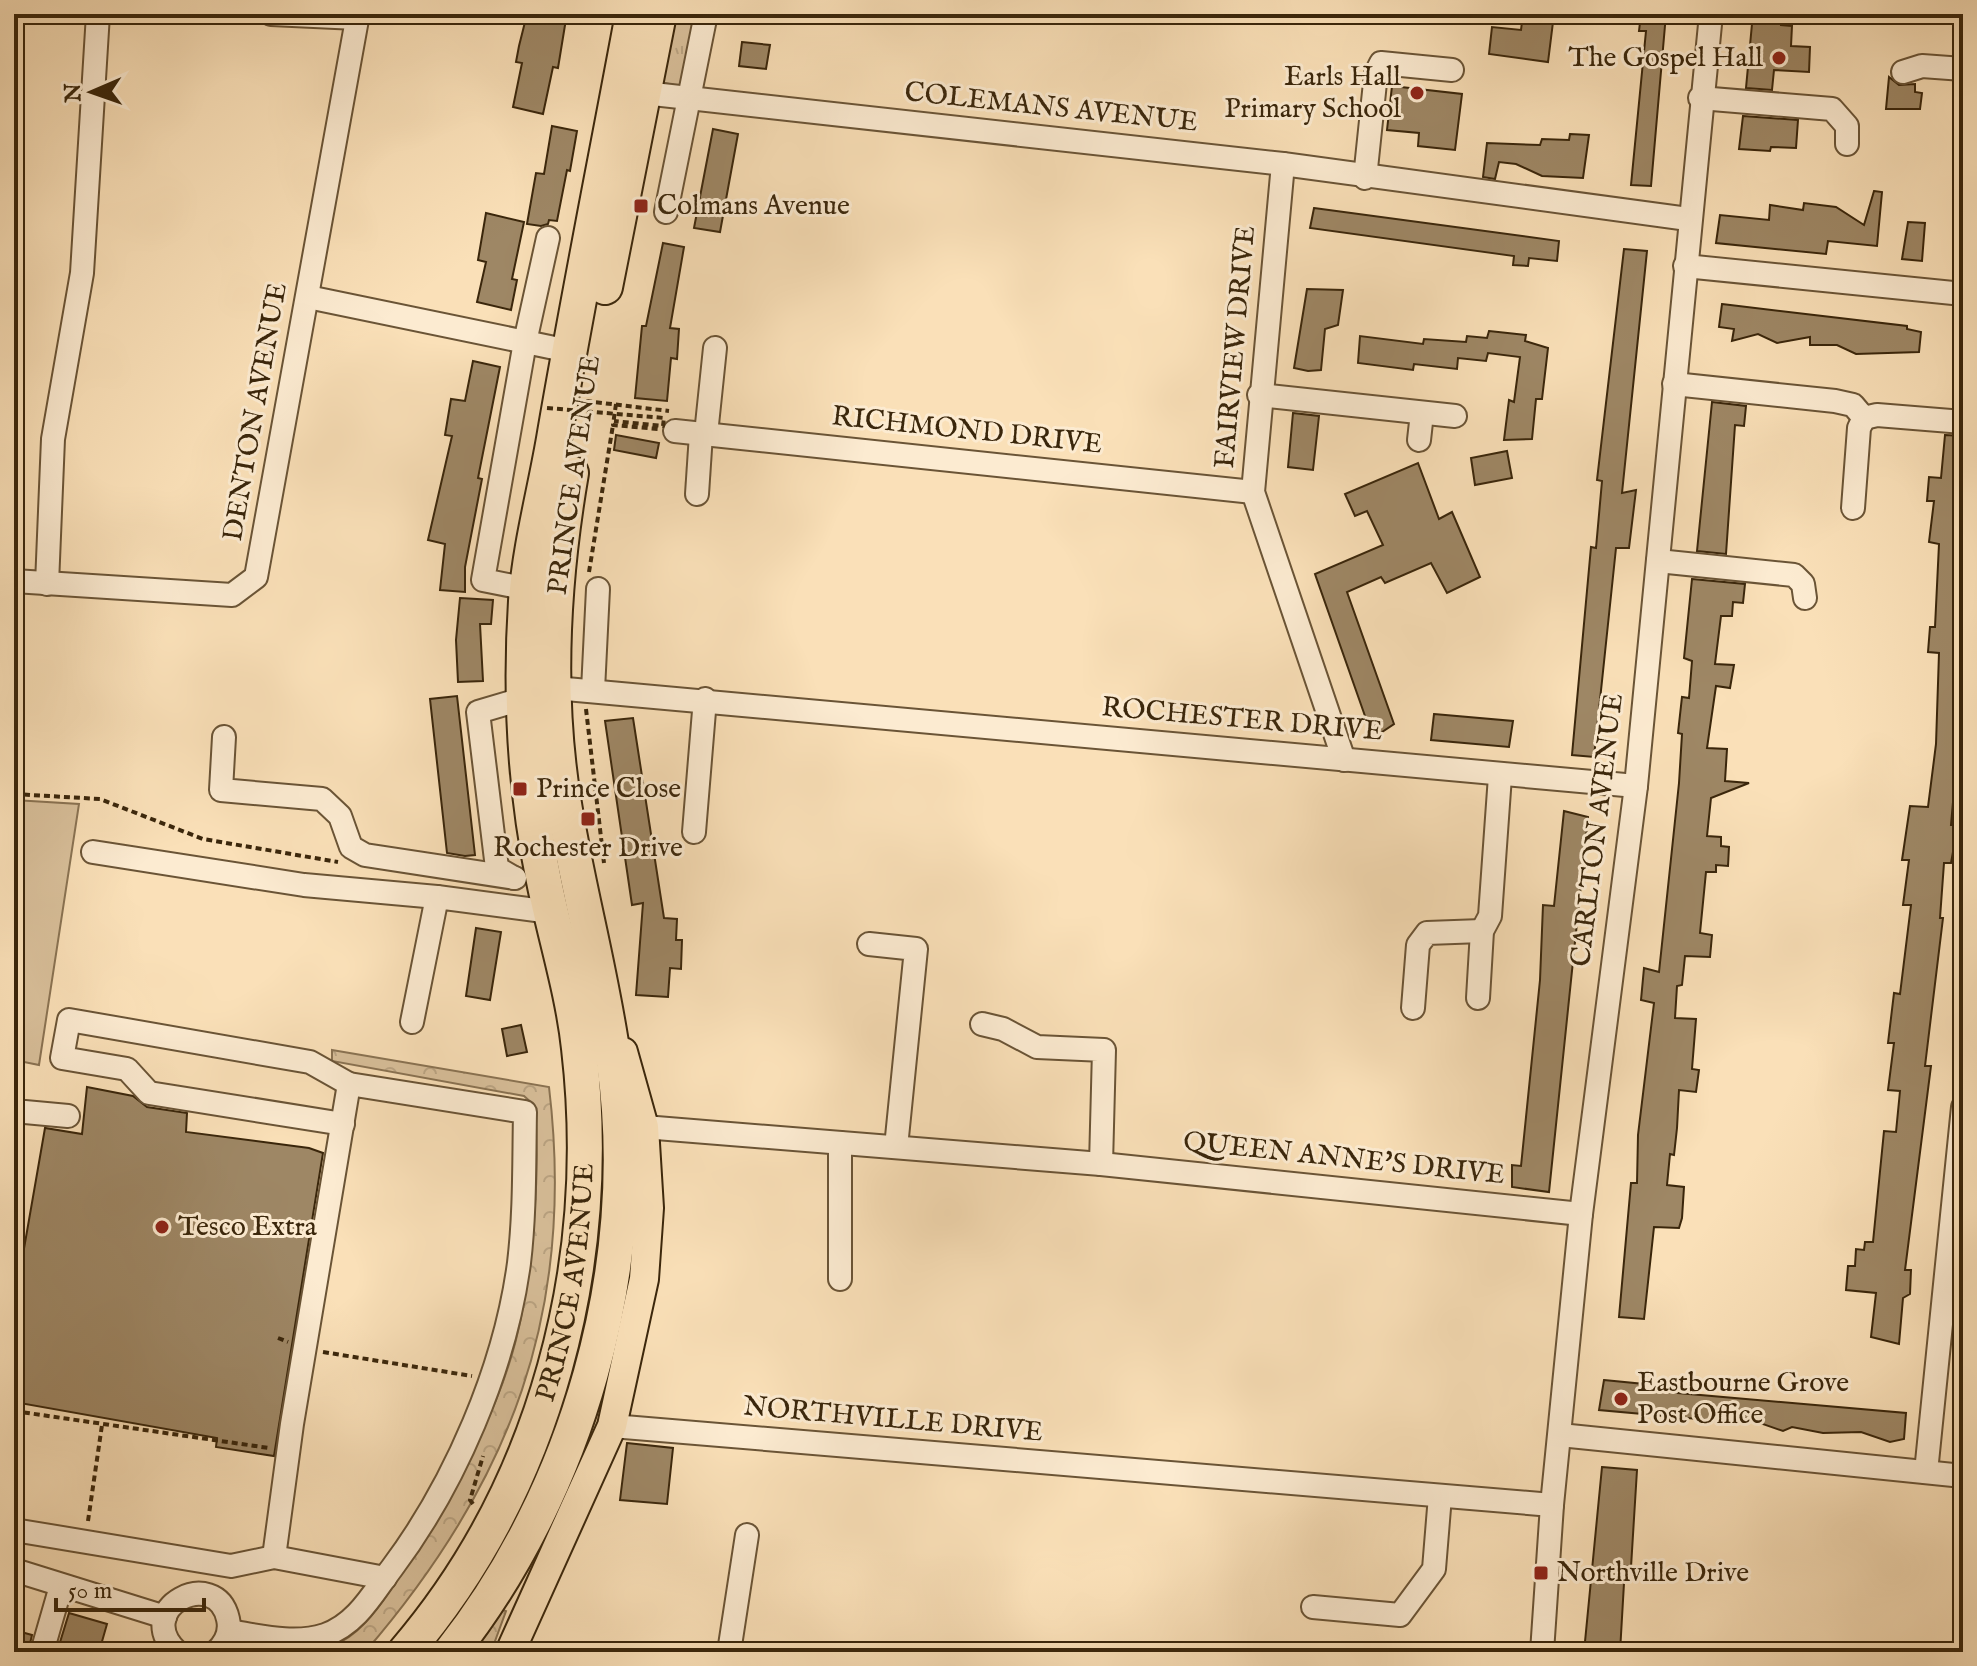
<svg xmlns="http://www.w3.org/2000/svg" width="1977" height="1666" font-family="'IM FELL English',serif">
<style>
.grass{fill:url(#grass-tufts);stroke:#8a7353;stroke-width:2}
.forest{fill:url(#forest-crowns);stroke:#8a7353;stroke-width:2}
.park{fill:#d9c09b;stroke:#8a7353;stroke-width:2}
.building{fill:#9e8765;stroke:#3a260b;stroke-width:2}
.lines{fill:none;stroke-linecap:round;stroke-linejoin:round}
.minor-casing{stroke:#6a5436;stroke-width:26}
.major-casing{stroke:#3a260b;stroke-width:32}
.highway-casing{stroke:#3a260b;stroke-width:38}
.path{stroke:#3a260b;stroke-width:4;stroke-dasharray:6 4;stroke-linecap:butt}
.minor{stroke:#fcebd1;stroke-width:22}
.major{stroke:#fae0b8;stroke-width:28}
.highway{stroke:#fae0b8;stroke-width:34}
.path-bridge{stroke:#3a260b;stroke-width:4;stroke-dasharray:6 4;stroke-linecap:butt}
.poi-dot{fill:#8f2418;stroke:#fcebd1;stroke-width:3}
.labels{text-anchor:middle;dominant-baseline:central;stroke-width:6;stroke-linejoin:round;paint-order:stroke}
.poi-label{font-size:28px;fill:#3a260b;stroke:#fcebd1;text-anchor:start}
.street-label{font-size:28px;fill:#3a260b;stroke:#fcebd1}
</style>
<defs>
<pattern id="grass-tufts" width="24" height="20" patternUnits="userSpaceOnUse" patternTransform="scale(2)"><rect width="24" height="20" fill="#d9c09b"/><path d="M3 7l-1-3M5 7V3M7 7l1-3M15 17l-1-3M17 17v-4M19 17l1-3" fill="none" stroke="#bba584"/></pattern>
<pattern id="forest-crowns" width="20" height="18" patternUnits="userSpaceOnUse" patternTransform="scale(2)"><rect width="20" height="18" fill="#d9c09b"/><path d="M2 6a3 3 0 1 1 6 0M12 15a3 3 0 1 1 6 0" fill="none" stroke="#bba584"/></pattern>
</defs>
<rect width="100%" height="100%" fill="#fae0b8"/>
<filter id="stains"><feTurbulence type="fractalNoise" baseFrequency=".0025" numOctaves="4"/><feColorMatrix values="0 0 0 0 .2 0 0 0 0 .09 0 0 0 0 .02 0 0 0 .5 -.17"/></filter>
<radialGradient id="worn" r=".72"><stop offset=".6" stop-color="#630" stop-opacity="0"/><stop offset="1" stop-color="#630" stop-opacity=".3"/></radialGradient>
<path class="grass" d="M668,14H698L684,87L654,81Z"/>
<g class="forest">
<path d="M332,1050L549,1087C576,1311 511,1483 365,1652H290C310,1650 332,1649 349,1637C374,1619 393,1586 409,1561C457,1485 506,1402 522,1312C534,1244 540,1175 535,1106L524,1096L332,1061Z"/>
<path d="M500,1609L506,1611L491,1652H469Z"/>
</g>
<path class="park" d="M14,800L79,804L39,1065L14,1060Z"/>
<g class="building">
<path d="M527,14L566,19L558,68L553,67L543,114L513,107L522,63L516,62L519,46Z"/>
<path d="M1523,14H1554L1548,62L1489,54L1492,27L1521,30Z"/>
<path d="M1641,14H1666L1651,186L1631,185L1646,31H1639Z"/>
<path d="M1758,14H1782L1781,25L1792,26L1791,46L1810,47L1809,72L1774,70L1772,90L1746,88L1752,24H1757Z"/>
<path d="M742,42L770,45L766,69L739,66Z"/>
<path d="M1889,77L1899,85L1915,84V92L1922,93L1920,109H1886Z"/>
<path d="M1392,86L1462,94L1455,150L1418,146L1419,133L1387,130Z"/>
<path d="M1743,116L1798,120L1796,148L1771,147L1770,151L1739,149Z"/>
<path d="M552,126L577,131L570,171L567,170L557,221L549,220L548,224L541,226L527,224L536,173L544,174Z"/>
<path d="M713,129L738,134L720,232L694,228Z"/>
<path d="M1570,134L1589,135L1583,178L1542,176L1516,164L1499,162L1495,179L1483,177L1487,143L1540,145L1542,139L1569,140Z"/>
<path d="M1874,191L1882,192L1877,246L1828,241L1826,254L1716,243L1720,215L1769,220L1770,205L1803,210L1804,203L1836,207L1864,225Z"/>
<path d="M1314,208L1559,241L1557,261L1529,258L1528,266L1513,265L1514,256L1310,228Z"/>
<path d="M486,213L524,222L512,279L517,280L511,310L477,302L486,262L478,260Z"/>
<path d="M1908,222L1925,223L1922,261L1902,259Z"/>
<path d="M663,243L684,247L670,328L679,329L677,359L671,358L667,401L635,398L642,326H646Z"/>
<path d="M1624,249L1647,251L1622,493L1636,490L1629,548H1616L1594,757L1572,755L1591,547L1596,548L1602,481L1597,480Z"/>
<path d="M1307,289L1343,290L1338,325L1325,329L1321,370L1308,371L1294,368Z"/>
<path d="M1722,304L1907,326V329L1921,332L1919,352L1856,354L1837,345H1810V337L1777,343L1758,334L1732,341L1734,329L1719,327Z"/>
<path d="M1489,331L1526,335L1525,341L1548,348L1542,399H1536L1532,439L1504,440L1509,400L1514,402L1520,357L1488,353L1486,361L1458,358L1457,369L1414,364L1413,370L1358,363L1360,336L1423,344L1424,339L1466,342L1467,336L1487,338Z"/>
<path d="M473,361L500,367L478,478L482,479L465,567V592L440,590L445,544L428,540L452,436L445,435L451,399L465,401Z"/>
<path d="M1712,402L1746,406L1744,426L1735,425L1726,554L1697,551Z"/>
<path d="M1293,413L1319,416L1313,470L1288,467Z"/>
<path d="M616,435L659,443L656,458L614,450Z"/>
<path d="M1945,435L1963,436V744L1958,745L1951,825H1956L1953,852L1951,863H1944L1940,918H1943L1925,1066H1931L1905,1270H1911L1910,1294L1903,1298L1899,1344L1871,1337L1876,1293L1846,1290L1848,1266H1855L1856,1249L1864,1250L1865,1242H1873L1884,1131L1896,1132L1900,1091L1888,1090L1894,1043H1888L1894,993L1900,994L1911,905H1903L1909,860H1902L1910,806L1928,807L1936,744L1939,653L1928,652L1930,627H1935L1939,544L1929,542L1934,501H1927L1929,477L1941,478Z"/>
<path d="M1507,451L1512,478L1475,485L1471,458Z"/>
<path d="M1418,463L1439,519L1452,512L1480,577L1447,593L1431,563L1385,583L1381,577L1347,592L1394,724L1382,732L1371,733L1315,574L1383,545L1367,511L1355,516L1345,494Z"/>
<path d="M1692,579L1745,584L1743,603L1733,602L1732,616H1721L1715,664L1734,665L1730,688L1716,686L1707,748L1727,749L1725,781L1749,783L1711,798L1707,836L1721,837V846L1729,847L1728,866L1716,865V872H1706L1700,933L1712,935L1710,957L1685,956L1682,985L1677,986L1675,1018L1696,1019L1692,1069L1699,1070L1696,1092L1679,1090L1677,1128L1674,1155L1670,1154L1667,1185L1684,1187L1682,1218L1679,1228L1654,1227L1644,1319L1619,1317L1631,1183H1637L1638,1135L1654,1003L1641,1000L1644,968L1659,972L1679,783L1682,734L1678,733L1682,697L1689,698L1692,661L1684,658Z"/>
<path d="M460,598L493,600L491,624H480L483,681L458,682L456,640Z"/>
<path d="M457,696L475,855L465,856L447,853L430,699Z"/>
<path d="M1434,714L1513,721L1509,747L1431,740Z"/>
<path d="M633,718L664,918L677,919L676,940H682L681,969L670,968L668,997L636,995L643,903L632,905L605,721Z"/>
<path d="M1564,811L1588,817L1549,1192L1512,1187V1165L1521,1166L1540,980L1543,905L1554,906Z"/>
<path d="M476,928L501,932L490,1000L466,996Z"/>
<path d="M521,1025L527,1052L507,1056L502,1029Z"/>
<path d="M87,1087L133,1096L147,1107L187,1113L186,1132L309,1148L323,1153L274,1456L216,1447L217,1438L14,1402V1306L45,1128L82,1134Z"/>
<path d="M1604,1380L1644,1384V1390L1906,1413L1904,1439L1890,1442L1861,1432L1823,1433L1792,1427L1783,1431L1743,1417L1742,1423L1599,1410Z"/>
<path d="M627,1443L673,1448L667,1504L620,1500Z"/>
<path d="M1602,1467L1637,1470L1631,1567L1625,1566L1620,1652H1584Z"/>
<path d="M69,1613L107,1624L99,1652H57Z"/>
<path d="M14,1630L32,1635L28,1652H14Z"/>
</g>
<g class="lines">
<defs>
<g id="minor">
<path d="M271,14L357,18"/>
<path d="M1903,72L1922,66L1963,69"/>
<path d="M644,93L1283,164L1688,219"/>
<path d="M1700,98L1832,109L1847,126V144"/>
<path d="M1283,164L1253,492L1344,760"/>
<path d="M1365,178L1376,73L1381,63L1452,70"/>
<path d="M666,212L706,14"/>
<path d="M1685,266L1963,294"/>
<path d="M308,297L569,351"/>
<path d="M1674,384L1835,401L1853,405L1864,418L1877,415L1963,422"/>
<path d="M1259,395L1455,416"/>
<path d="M675,431L1253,492"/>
<path d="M706,434L715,348"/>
<path d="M1419,440L1422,413"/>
<path d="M697,494L701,434"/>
<path d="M1853,508L1859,428L1864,418"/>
<path d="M1658,561L1794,575L1803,584L1805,598"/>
<path d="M14,581L232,595L256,577L358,14"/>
<path d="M47,584L53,439L82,273L98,14"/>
<path d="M528,589L483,580L525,342L548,238"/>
<path d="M555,688L1636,786"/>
<path d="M593,690L598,589"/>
<path d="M224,737L221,790L322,799L340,816L351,847L365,855L515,878"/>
<path d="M694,832L705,699"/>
<path d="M93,852L304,885L437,897"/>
<path d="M514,878L497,868L478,712L525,698"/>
<path d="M869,944L916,949L896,1147"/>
<path d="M1478,998L1482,931L1490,916L1500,776"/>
<path d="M1413,1008L1418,945L1427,933L1482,931"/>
<path d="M412,1022L437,897L551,912"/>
<path d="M982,1024L1003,1029L1037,1047L1104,1050L1101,1164"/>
<path d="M14,1111L68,1116"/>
<path d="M343,1124L149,1093L127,1069L62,1058L69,1020L310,1062L349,1084"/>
<path d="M644,1127L1101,1164L1581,1214"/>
<path d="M840,1279V1143"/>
<path d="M612,1426L1552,1505"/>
<path d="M1560,1435L1963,1476"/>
<path d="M1926,1472L1963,1107"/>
<path d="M14,1530L231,1566L274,1557L385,1578"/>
<path d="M14,1570L165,1617"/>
<path d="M1313,1607L1400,1615L1434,1569L1440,1496"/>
<path d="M229,1631C260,1636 294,1645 325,1635C357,1624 373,1593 392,1568C455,1484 505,1368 519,1263C525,1213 524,1163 525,1112L349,1084L292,1424L274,1557"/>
<path d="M42,1652L61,1586"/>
<path d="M177,1652C131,1608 216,1565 228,1619C231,1632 226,1643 216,1652"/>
<path d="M729,1652L747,1535"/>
<path d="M1542,1652L1552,1505L1581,1214L1636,786L1711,14"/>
</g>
<path id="major" d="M510,1652L612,1426L644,1279L649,1208L644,1127L623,1052"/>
<g id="highway">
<path d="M605,287L659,14"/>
<path id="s1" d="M405,1652C547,1486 604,1263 579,1048C573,992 555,936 544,881C525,790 520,694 526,601C530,545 546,488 555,433C579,293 607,154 633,14"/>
<path d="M451,1652C577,1493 643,1266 614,1063C602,974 577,887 563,798C546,691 553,578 571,473"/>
</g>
</defs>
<use href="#minor" class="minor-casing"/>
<use href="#major" class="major-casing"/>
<use href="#highway" class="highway-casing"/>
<g class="path">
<path d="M586,401L669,411"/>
<path d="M616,404L613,425L658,429"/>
<path d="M589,572L613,425"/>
<path d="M586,709L604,863"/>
<path d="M14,794L100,799L203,839L338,862"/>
<path d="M278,1338L288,1342"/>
<path d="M323,1352L472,1376"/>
<path d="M14,1411L269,1448"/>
<path d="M473,1504L470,1500L483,1456"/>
<path d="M88,1521L102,1425"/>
</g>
<use href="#minor" class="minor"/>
<use href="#major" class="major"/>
<use href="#highway" class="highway"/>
<path class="path-bridge" d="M547,408L664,418L663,426L614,421"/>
</g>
<g class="poi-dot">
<circle cx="1779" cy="58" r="8"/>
<circle cx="1417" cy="93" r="8"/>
<rect x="633" y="198" width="16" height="16" rx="4"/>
<rect x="512" y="781" width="16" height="16" rx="4"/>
<rect x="580" y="811" width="16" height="16" rx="4"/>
<circle cx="162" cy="1227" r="8"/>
<circle cx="1621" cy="1399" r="8"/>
<rect x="1533" y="1565" width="16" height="16" rx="4"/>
</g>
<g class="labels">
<g class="poi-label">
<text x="1763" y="58" text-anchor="end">The Gospel Hall</text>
<text x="1401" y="77" text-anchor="end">Earls Hall<tspan x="1401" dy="32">Primary School</tspan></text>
<text x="657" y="206">Colmans Avenue</text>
<text x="536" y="789">Prince Close</text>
<text x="588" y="848" text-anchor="middle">Rochester Drive</text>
<text x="178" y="1227">Tesco Extra</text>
<text x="1637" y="1383">Eastbourne Grove<tspan x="1637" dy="32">Post Office</tspan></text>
<text x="1557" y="1573">Northville Drive</text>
</g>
<g class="street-label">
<text transform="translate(1051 108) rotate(6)">COLEMANS AVENUE</text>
<text transform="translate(1236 347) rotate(-85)">FAIRVIEW DRIVE</text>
<text transform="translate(256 412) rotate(-80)">DENTON AVENUE</text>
<text transform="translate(967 431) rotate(6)">RICHMOND DRIVE</text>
<text transform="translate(575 475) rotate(-82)">PRINCE AVENUE</text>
<text transform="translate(1242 720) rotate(5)">ROCHESTER DRIVE</text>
<text transform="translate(1598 830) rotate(-83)">CARLTON AVENUE</text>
<text transform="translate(1344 1159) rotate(6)">QUEEN ANNE'S DRIVE</text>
<text stroke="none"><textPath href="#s1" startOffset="410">PRINCE AVENUE</textPath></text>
<text transform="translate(893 1420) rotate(5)">NORTHVILLE DRIVE</text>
</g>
</g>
<rect width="1977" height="1666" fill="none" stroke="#fae0b8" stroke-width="48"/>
<rect x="16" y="16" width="1945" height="1634" fill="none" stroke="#3a260b" stroke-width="4"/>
<rect x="24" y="24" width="1929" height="1618" fill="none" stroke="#3a260b" stroke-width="2"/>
<g transform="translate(92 92) rotate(268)" stroke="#fcebd1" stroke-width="6" paint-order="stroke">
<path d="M0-6L14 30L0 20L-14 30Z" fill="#3a260b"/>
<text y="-12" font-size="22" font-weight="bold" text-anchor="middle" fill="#3a260b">N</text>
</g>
<path d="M56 1598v12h148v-12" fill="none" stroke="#3a260b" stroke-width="4"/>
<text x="68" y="1598" font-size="24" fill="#3a260b" stroke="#fcebd1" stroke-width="6" paint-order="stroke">50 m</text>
<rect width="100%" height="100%" filter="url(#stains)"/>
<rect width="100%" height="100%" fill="url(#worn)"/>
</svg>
